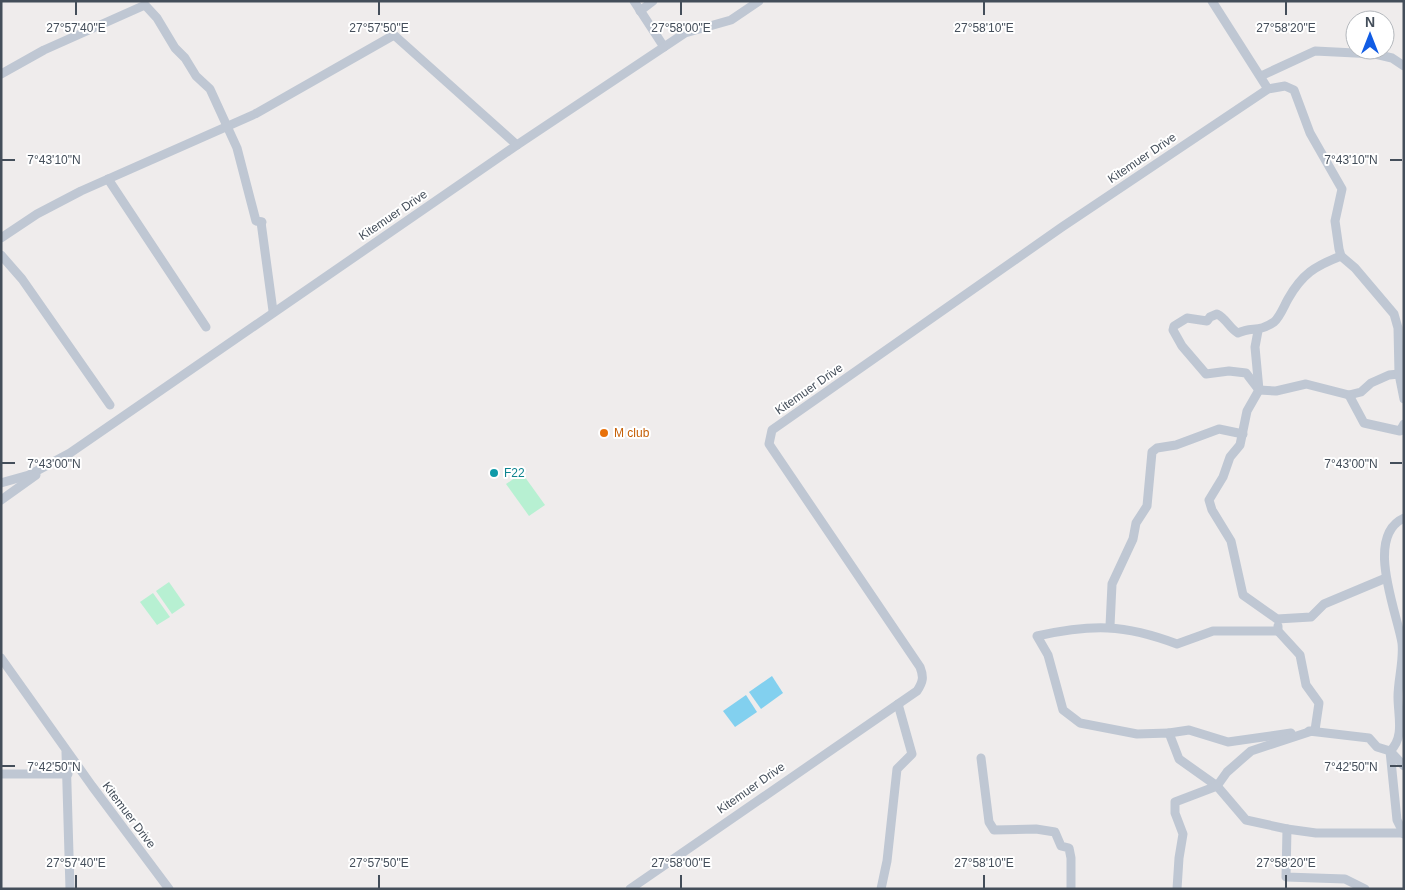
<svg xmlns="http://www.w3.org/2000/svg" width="1405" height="890" font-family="Arial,sans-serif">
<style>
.green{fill:#b7f0d2}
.water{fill:#82d0ef}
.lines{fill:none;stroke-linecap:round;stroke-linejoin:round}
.minor{stroke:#bfc7d3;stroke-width:9}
.ticks{fill:none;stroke:#444e5a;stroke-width:2}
.food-dot{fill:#e8710a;stroke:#fff;stroke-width:2}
.culture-dot{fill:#0f9aa8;stroke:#fff;stroke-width:2}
.labels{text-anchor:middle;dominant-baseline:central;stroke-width:4;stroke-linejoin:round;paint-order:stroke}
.street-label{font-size:12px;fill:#444e5a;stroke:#fff}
.food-label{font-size:12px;fill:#c56008;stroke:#fff;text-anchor:start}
.culture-label{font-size:12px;fill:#0d838f;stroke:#fff;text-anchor:start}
.ticks-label{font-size:12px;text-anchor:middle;fill:#444e5a;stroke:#fff;stroke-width:4;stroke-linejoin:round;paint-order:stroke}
</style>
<rect width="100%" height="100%" fill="#efecec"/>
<g class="green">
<path d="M522,473L545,505L529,516L506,484Z"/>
<path d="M169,582L185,605L172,614L156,591Z"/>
<path d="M153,593L170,617L157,625L140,602Z"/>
</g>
<g class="water">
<path d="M772,676L783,693L761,709L749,692Z"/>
<path d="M746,695L757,712L735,727L723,711Z"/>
</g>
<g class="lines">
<g class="minor">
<path d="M634,1L664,47"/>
<path d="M1212,1L1268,89"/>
<path d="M640,11L653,1"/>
<path d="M1,74L44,50L145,5L157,18L175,48L185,58L196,76L210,89L237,148L256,221L262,222"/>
<path d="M1261,76L1315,51L1375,54L1392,58L1404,66"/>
<path d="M108,179L206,327"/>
<path d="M261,222L273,311"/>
<path d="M1,238L37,214L81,191L255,114L394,35L517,145"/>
<path d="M1,255L22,279L110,405"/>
<path d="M1341,256C1315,266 1302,274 1288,299C1284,306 1280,317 1274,322C1258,333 1252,326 1238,333C1229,328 1227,319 1217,314L1210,317L1207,321L1187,318L1174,326L1173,330L1182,346L1206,374L1229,371L1246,373L1259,390L1276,391L1306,384L1349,395L1361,392L1371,383L1389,375L1399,374"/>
<path d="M1258,331L1255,347L1259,390L1247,411L1240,445L1230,457L1223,477L1209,500L1212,510L1231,541L1243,595L1277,619L1311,617L1324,604L1386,578"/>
<path d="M1349,395L1364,423L1400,431L1404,424"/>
<path d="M1,483L29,475L70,453L517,145L685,33L731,20L759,1"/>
<path d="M1,500L36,475"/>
<path d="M1404,518C1364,536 1397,612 1402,643C1404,661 1398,679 1398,697C1398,716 1405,737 1390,751L1397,820L1404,834"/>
<path d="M1110,626L1112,584L1133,539L1136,523L1147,506L1152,452L1157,448L1176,445L1219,429L1243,434"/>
<path d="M1278,626V631L1300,655L1306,685L1319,703L1315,730"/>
<path d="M1278,631H1213L1177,644C1124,624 1092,624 1037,636L1048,655L1063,710L1080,723L1137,734L1169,733L1179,759L1217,786L1246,820L1287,829L1286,877L1345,879L1365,889"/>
<path d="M1,658L92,786L169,889"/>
<path d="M1309,731L1369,738L1377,747L1390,751L1404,766"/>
<path d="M1169,733L1189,730L1228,742L1291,733"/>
<path d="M66,752L70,889"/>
<path d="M981,758L989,822L994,830L1036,829L1055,832L1061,846L1069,848L1071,858V889"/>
<path d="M1,774H68"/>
<path d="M1287,829L1316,833H1402"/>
<path d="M630,889L917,691C923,682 924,677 920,667L773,450L769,444L772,430L1062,227L1268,89L1285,86L1294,90L1310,133L1342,189L1335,221L1339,249L1341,256L1355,268L1394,314L1398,328L1399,374L1404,399"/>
<path d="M881,889L887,861L897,769L912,754L898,704"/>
<path d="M1177,889L1179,858L1183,834L1175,813V802L1217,786L1227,772L1251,751L1315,730"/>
</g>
</g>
<path class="ticks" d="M76,2V15M379,2V15M681,2V15M984,2V15M1286,2V15M2,160H15M1390,160H1402M2,463H15M1390,463H1402M2,766H15M1390,766H1402M76,875V888M379,875V888M681,875V888M984,875V888M1286,875V888"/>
<circle class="food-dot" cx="604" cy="433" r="5"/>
<circle class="culture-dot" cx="494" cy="473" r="5"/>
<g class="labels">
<g class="street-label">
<text transform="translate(1142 158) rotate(-34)">Kitemuer Drive</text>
<text transform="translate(393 215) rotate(-34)">Kitemuer Drive</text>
<text transform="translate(809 389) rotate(-35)">Kitemuer Drive</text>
<text transform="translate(751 788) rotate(-35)">Kitemuer Drive</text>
<text transform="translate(129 815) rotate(53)">Kitemuer Drive</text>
</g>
<g class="food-label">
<text x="614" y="433">M club</text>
</g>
<g class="culture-label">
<text x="504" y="473">F22</text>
</g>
</g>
<g class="ticks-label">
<text x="76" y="32">27°57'40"E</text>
<text x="379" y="32">27°57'50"E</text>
<text x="681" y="32">27°58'00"E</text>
<text x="984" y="32">27°58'10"E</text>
<text x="1286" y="32">27°58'20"E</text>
<text x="54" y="164">7°43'10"N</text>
<text x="1351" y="164">7°43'10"N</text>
<text x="54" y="468">7°43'00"N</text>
<text x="1351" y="468">7°43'00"N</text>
<text x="54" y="771">7°42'50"N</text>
<text x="1351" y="771">7°42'50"N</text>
<text x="76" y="867">27°57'40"E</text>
<text x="379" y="867">27°57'50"E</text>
<text x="681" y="867">27°58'00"E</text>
<text x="984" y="867">27°58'10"E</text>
<text x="1286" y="867">27°58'20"E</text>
</g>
<rect width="1405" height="890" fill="none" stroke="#444e5a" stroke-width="5"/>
<g transform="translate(1370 35)"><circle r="24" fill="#ffffff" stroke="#b4b8bd"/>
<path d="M0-4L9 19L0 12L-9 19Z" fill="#115ce4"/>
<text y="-8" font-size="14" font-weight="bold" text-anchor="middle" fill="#444e5a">N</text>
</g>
</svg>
